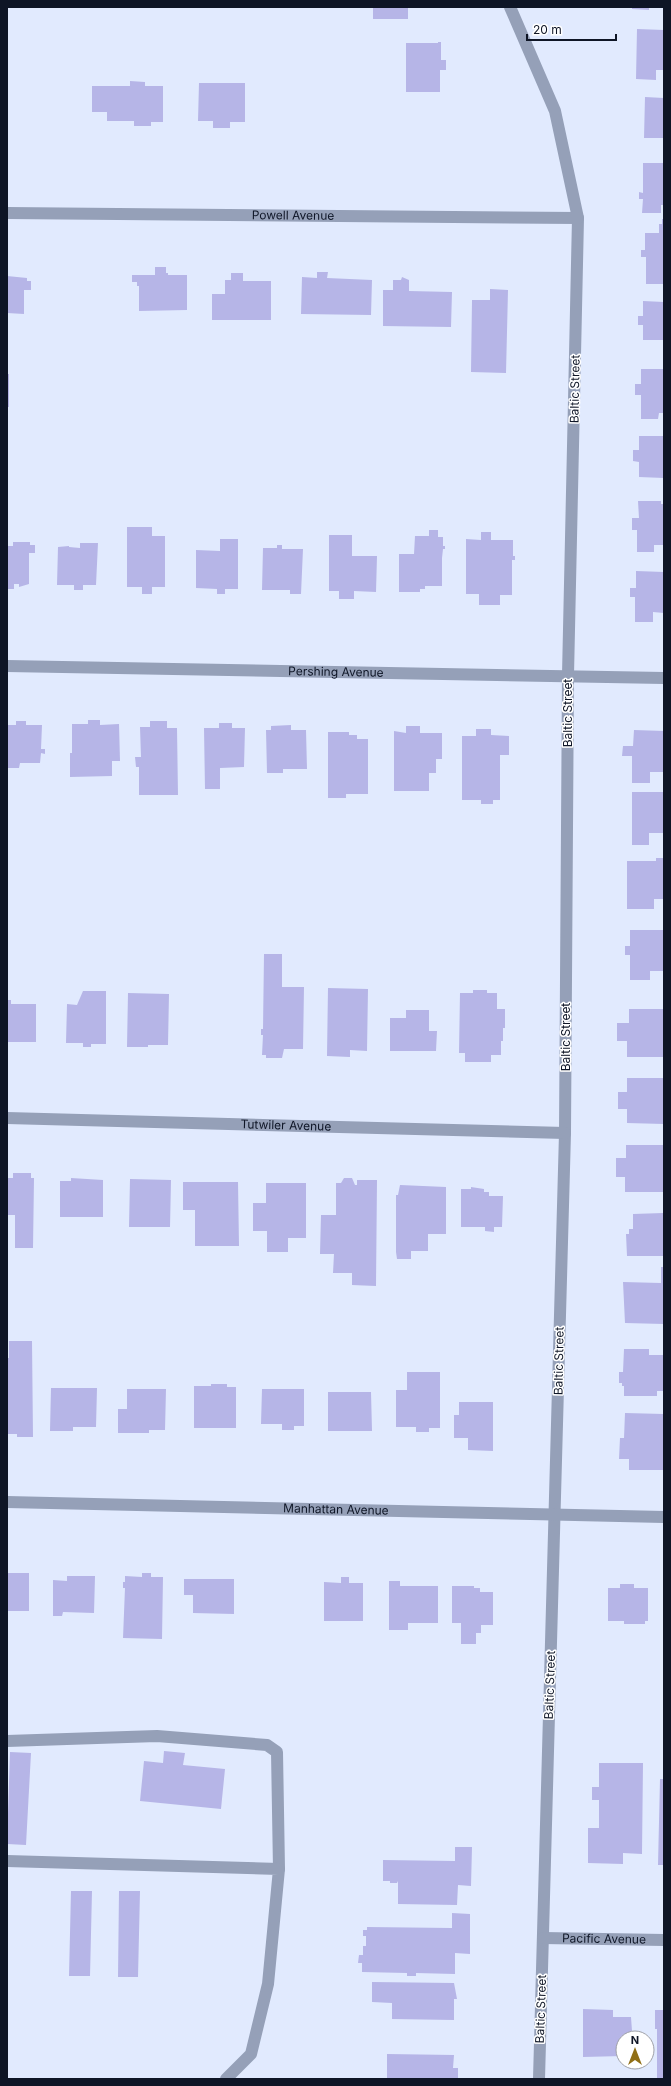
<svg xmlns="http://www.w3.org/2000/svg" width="671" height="2086" font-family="Inter,sans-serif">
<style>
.building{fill:#b6b5e7}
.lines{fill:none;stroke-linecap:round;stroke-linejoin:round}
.street{stroke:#95a0b8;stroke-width:12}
.labels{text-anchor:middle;stroke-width:3;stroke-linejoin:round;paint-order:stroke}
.street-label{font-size:12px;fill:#0e1526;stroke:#fff}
</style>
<rect width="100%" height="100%" fill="#e1eafe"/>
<path class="building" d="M373,7H408V19H373Z
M632,7H649V10L632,9Z
M637,29L664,30V70H656V80L636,79Z
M438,42H441V60H446V70H440V92H406V43H438Z
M130,81L145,82V86H163V122H151V126H134V121H107V112H92V86H130Z
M199,83H245V122H230V128H213V121H198Z
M645,97L664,98V138H644Z
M643,163H664V205H661V213H642L643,199H639V192L643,193Z
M662,219H664V284H646V257H641V250H645V233H659V224H662Z
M155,267H166V273H168V275H187V310L139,311V286H137V282H132V275H155Z
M317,272H328L327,278L372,280L371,315L301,314L302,277L317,278Z
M231,273H243V281H271V320H212V294H225V280H231Z
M7,276L27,278V281H31V290H24V314L7,313Z
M402,277L409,280V291L452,292L451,327L383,326V290H393V280H401Z
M490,289L508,290L506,373L471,372L472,300H490Z
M643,301L664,302V340H643V325H638V316H643Z
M641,369H664V410L663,413H659L658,419H641V395H635V384H641Z
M7,374H9V407H7Z
M639,436H664V478L639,477V462L633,461V450H639Z
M638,501H661V504H664V545H654V552H637V530H632V518H639Z
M127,527H152V536H165V587H152V594H142V587H127Z
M429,530H438V537H443V546H445V549H443L442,558V586H425V589H420V592H399V554H414L415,536H429Z
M481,532H491V540H513V556H515V560H512V595H500V605H479V594H466V539L481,540Z
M329,535H352V556H377L376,592L354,591V599H339V591H329Z
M220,539H238V589H225V594H217V589L196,588V550L220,551Z
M13,542H30V545H35V553H29V584L19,587V584H14V589H7V546H13Z
M80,543H98L96,585H83V590H74V585H57L58,547L69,546V547L80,548Z
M277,545H282V549H303L301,594H290V590H262L263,548H277Z
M636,571L664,572V613L653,612V622H635V597H630V588H636Z
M88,720H100V725L119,724L120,761H112V776L70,777V753H72V724H88Z
M16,721H26V725H42L41,749H45V754L41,753L40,763H20L19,768H7V725H16Z
M150,721H167V728H177L178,795H139V767H136L135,757H141L140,727H150Z
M219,723H232V728H245L244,767L220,768V789H205L204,728H219Z
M291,725V730H306L307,769H283V773H267L266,730H271V726Z
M406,726H420V733H442V759H436V773H429V791H394V731L406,733Z
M476,729H491V735L509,736V755H500V800H493V804H481V800H462V736H476Z
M634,730L664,731V772H650V783H632V756H622L623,746H633Z
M328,732H349V735H357V739H368V794H346V798H328Z
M632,792H664V833H649V845H632Z
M656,858H663L664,861V899H654V909H627V861H656Z
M630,930H664V971H650V980H630V955H625V946H630Z
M264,954H282V987H304L303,1049H284L282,1058H266V1055H262L263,1035H261V1029H263Z
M328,988L368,989L367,1051L350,1050V1057L327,1056Z
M473,990H487V993H497V1009H505V1028H503V1041H501V1055H491V1062H465V1053H459L460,993H473Z
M83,991H106V1044H91V1047H83V1043H66L67,1004L77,1005Z
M128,993L169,994L168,1045H148V1047H127Z
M7,1000H11V1004H36V1042H7Z
M629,1009H664V1057H627V1041H617V1023H629Z
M406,1010H429V1031H437L436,1051H390V1018H406Z
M627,1078H664V1124L627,1123V1109H618V1092H627Z
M626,1145H664V1192H625V1177H616V1158H626Z
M13,1173H31V1178H34L33,1248H15V1215H7V1178H13Z
M71,1178L103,1180V1217H60V1181H71Z
M344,1178H352L355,1185H357V1180H377L376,1286L352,1285V1273H333L334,1254H320L321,1215H336V1183H341Z
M130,1179L171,1180L170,1227H129Z
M183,1182H238L239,1246H195V1210H183Z
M266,1183H306V1238H288V1252H267V1231H253V1203H266Z
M400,1185L446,1187V1234H428V1251H411V1259H397L396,1252V1195H398Z
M471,1187L484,1189V1192H489V1196H503L502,1227H494V1232L485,1231V1227H461V1189H471Z
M663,1213L664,1256H627L626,1234H629V1229H633V1214Z
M661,1267H664V1324L625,1323L623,1282L661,1283Z
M9,1341H32L33,1437H17V1434H7V1358H9Z
M624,1349H649V1355H664V1391H657V1396H624V1386H622V1383H619V1372H623Z
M407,1372H440V1428H429V1432H416V1427H396V1390H407Z
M211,1384H227V1387H236V1428H194V1386H211Z
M51,1388H97L96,1427H73V1431H50Z
M127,1389H166L165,1430H149V1433H118V1409H127Z
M262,1389H304V1426H294V1430H282V1424H261Z
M328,1392H371L372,1431H328Z
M459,1402H493V1451L468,1450V1438H454V1415H459Z
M625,1413L664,1414V1470H629V1459H619L620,1438H624Z
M7,1573H29V1611H7Z
M142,1573H151V1577H163L162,1639L123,1638L125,1588H123V1582H125V1576L142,1577Z
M67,1576H95L94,1613L63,1612L62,1616H53V1580L67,1581Z
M341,1577H349V1583H363V1621H324V1582L341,1583Z
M184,1579H234V1614L193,1613V1595H184Z
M389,1581H400V1586H438V1623H408V1630H389Z
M620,1584H634V1588H648V1621H645V1624H624V1621H608V1588H620Z
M452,1586H474V1588H480V1592H493V1625H481V1633H476V1644H461V1623H452Z
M164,1751L185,1753L183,1765L225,1769L221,1809L140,1801L144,1761L163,1763Z
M10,1752L31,1753L26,1845L7,1844Z
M599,1763H643L642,1854L623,1853V1864L588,1863V1828H599V1800H592V1787H599Z
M660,1779H664V1865H658Z
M455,1847H472L471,1886L458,1885L457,1905L398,1904V1881L397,1883H390V1881H383V1860L455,1861Z
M71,1891H92L90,1976H69Z
M119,1891H140L138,1977H118Z
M452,1913L470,1914V1954L455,1953V1974L416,1973V1976H407V1973L362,1972V1963H358L359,1955H363V1946H366V1936H363V1930H367V1927L452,1928Z
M372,1982L454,1983L457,1999H454V2020L392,2019V2003L372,2002Z
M583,2009L613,2010V2017H631L632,2031H631V2038H623V2056L583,2057Z
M655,2010H664V2079H657V2029H655Z
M387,2054L454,2055L453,2068H458V2078L387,2079Z"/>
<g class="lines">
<g class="street">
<path d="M510,7L555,111L578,218L568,675L565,1133L539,2079"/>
<path id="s1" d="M7,213L578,218"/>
<path id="s2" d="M7,666L664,678"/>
<path id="s3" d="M7,1118L565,1133"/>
<path id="s4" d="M7,1502L664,1517"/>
<path d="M7,1741L157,1736L267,1745L277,1752L279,1869"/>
<path d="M7,1861L279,1869L268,1984L251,2054L226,2079"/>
<path id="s5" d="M543,1938L664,1940"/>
</g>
</g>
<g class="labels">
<g class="street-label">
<text dy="4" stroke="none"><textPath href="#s1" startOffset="286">Powell Avenue</textPath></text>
<text transform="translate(575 389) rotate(-89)" y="4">Baltic Street</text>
<text dy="4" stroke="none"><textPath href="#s2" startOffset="329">Pershing Avenue</textPath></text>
<text transform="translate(568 713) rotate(-90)" y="4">Baltic Street</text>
<text transform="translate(566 1037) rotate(-90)" y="4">Baltic Street</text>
<text dy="4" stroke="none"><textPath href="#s3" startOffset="279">Tutwiler Avenue</textPath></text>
<text transform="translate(559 1361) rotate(-89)" y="4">Baltic Street</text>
<text dy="4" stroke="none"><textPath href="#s4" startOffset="329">Manhattan Avenue</textPath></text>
<text transform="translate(550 1685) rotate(-88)" y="4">Baltic Street</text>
<text dy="4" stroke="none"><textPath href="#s5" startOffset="61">Pacific Avenue</textPath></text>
<text transform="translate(541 2009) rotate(-88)" y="4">Baltic Street</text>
</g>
</g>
<rect width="671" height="2086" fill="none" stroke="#0e1526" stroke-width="16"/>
<g transform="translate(635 2050)"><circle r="19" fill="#ffffff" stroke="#9fa1a8"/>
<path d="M0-3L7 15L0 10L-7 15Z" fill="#916f16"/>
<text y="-6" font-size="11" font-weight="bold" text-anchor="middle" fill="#0e1526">N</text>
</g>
<path d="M527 34v6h89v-6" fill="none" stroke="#0e1526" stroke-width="2"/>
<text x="533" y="34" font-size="12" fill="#0e1526" stroke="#ffffff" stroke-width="3" paint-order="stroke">20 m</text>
</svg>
